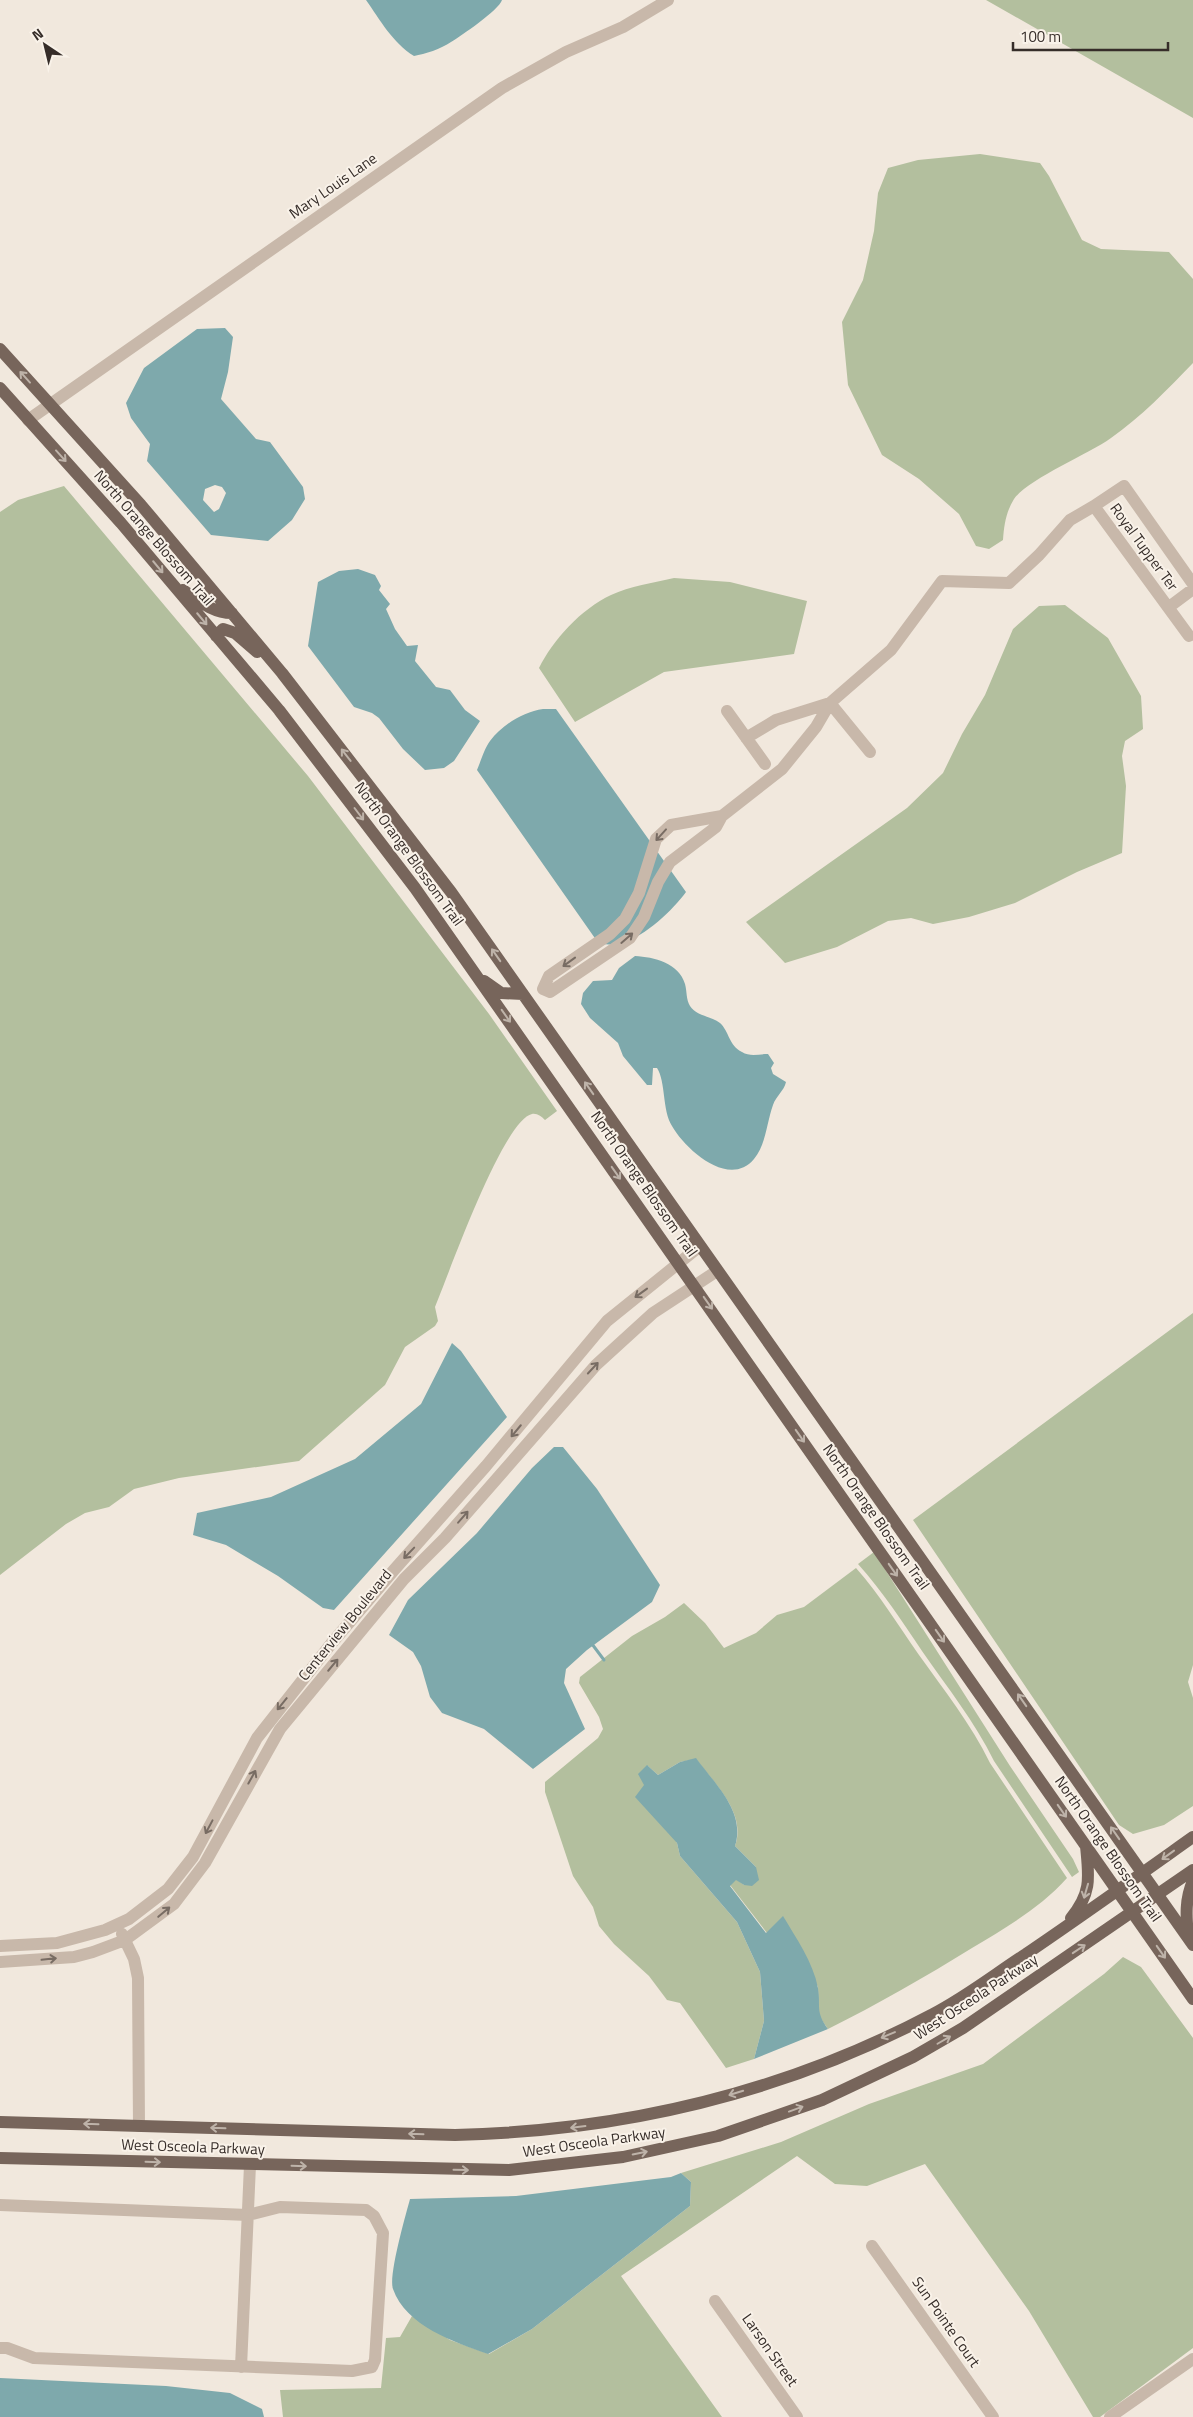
<svg xmlns="http://www.w3.org/2000/svg" width="1193" height="2417" font-family="'Titillium Web',sans-serif">
<style>
.green{fill:#b3bf9e}
.water{fill:#7ea9ac;fill-rule:evenodd}
.lines{fill:none;stroke-linecap:round;stroke-linejoin:round}
.stream{stroke:#7ea9ac;stroke-width:3}
.minor{stroke:#c8b8aa;stroke-width:12}
.major{stroke:#77655b;stroke-width:12}
.oneway{stroke:#beb3a9}
.oneway2{stroke:#786c63}
.labels{text-anchor:middle;stroke-width:4;stroke-linejoin:round;paint-order:stroke}
.street-label{font-size:15px;fill:#362d29;stroke:#f9f2e9}
</style>
<rect width="100%" height="100%" fill="#f1e8dd"/>
<path class="green" d="M986,0H1193V118Z
M980,154L1040,163L1049,176L1082,240L1101,249L1169,252L1193,279V363C1168,389 1141,417 1111,438C1087,455 1028,479 1014,499C1006,512 1004,525 1003,540L989,549L976,546L959,514L919,479L882,455L848,385L842,322L863,280L874,231L878,193L888,168L918,160Z
M64,486L308,776L489,1014L557,1111L545,1120C542,1117 537,1113 532,1114C503,1120 448,1276 435,1307L438,1321L435,1326L405,1347L385,1385L299,1461L179,1478L134,1489L109,1507L85,1513L66,1524L0,1575V512L18,500Z
M674,578L730,582L807,601L794,654L664,672L575,722L539,668C553,640 581,609 611,595C630,586 653,583 674,578Z
M1065,605L1108,638L1141,696L1143,729L1125,741L1122,756L1126,786L1122,853L1077,872L1015,903L969,917L933,924L911,918L888,921L837,947L785,963L746,922L907,808L943,773L962,734L985,695L1013,629L1039,606Z
M1193,1313V1665L1188,1682L1193,1698V1806L1164,1825L1133,1834L1119,1825L913,1520Z
M874,1552L1010,1766L1073,1859L1079,1872L1072,1877L994,1761C975,1722 947,1687 922,1651C902,1621 883,1592 858,1564Z
M856,1568C880,1595 898,1625 919,1655C944,1690 971,1724 990,1763L1067,1878C1040,1908 1007,1927 972,1948C925,1977 878,2004 828,2029L819,2016L818,1987L783,1917L767,1933L730,1885L736,1879L744,1885L756,1867L735,1846C747,1813 714,1783 696,1759L680,1762L658,1775L648,1766L644,1785L677,1843L680,1856L737,1922L760,1972L764,2021L754,2059L726,2068L680,2003L667,2000L649,1976L614,1944L599,1926L593,1907L573,1876L545,1792V1782L598,1738L603,1729L599,1717L579,1683L580,1677L632,1636L665,1617L684,1603L705,1623L724,1648L756,1633L777,1615L804,1607Z
M1123,1957L1141,1967L1193,2038V2348L1100,2417H1093L1029,2311L925,2164L867,2186L835,2184L797,2156L621,2276L722,2417H283L280,2390L381,2388L386,2338L400,2337L412,2316L450,2340L489,2354L532,2329L690,2206L691,2182L681,2173L781,2142L869,2104L983,2064L1104,1974Z"/>
<path class="water" d="M366,0H502C499,10 461,36 451,42C441,49 425,54 414,56C393,43 380,20 366,0Z
M225,328L233,337L228,372L221,399L256,439L270,442L303,487L305,499L292,520L268,541L211,535L147,461L150,444L131,418L126,403L144,368L197,329ZM215,485L222,487L226,493L219,509L214,512L203,500L205,489Z
M358,569L375,575L381,586L379,590L390,604L386,609L395,629L407,646L418,645L415,661L436,687L450,690L465,710L480,721L454,761L444,768L425,770L403,749L379,718L372,713L354,707L308,646L318,582L339,571Z
M543,709H556L686,892C673,910 645,936 623,943C616,946 606,944 599,944L477,770C481,761 484,749 490,741C502,725 523,712 543,709Z
M635,956C654,957 679,963 685,984C687,991 686,1000 690,1006C696,1016 711,1016 720,1023C729,1031 729,1046 742,1052C750,1057 759,1054 768,1054L774,1063L771,1068L773,1074L786,1082C784,1091 776,1096 773,1105C767,1121 766,1145 754,1159C729,1189 685,1149 672,1126C662,1110 666,1082 657,1068H653L652,1085H647L623,1056L618,1043L590,1018L581,1004L583,993L593,981L612,980L619,968Z
M452,1343L461,1351L507,1417L334,1610L323,1608L278,1576L226,1545L193,1535L197,1513L271,1497L355,1459L421,1404Z
M554,1447H563L597,1489L660,1585L652,1602L587,1650L566,1669L564,1683L585,1729L533,1769L484,1729L442,1713L430,1697L421,1666L413,1652L389,1635L408,1600L477,1533L532,1468Z
M696,1758C715,1784 746,1812 735,1846L756,1867L759,1880L752,1886L744,1885L736,1880L730,1886L766,1933L783,1916C796,1938 813,1962 818,1988C821,2007 815,2011 828,2029L754,2059L764,2021L760,1972L737,1922L680,1856L677,1843L635,1797L644,1785L638,1774L647,1765L658,1775L680,1762Z
M681,2173L691,2182L690,2206L532,2329L488,2354C454,2342 406,2326 393,2289C388,2276 406,2214 410,2199L516,2196L671,2177Z
M0,2378L166,2386L230,2393L262,2409L264,2417H0Z"/>
<g class="lines">
<path class="stream" d="M592,1644L604,1660"/>
<path class="minor" d="M28,420L502,88L566,52L623,27L668,0
M1094,506L1124,486L1193,584
M1169,607L1193,589
M727,711L765,764
M746,738L776,720L830,703L870,752
M722,816L671,825L656,839L639,893L625,919L610,934L549,976L543,989L550,992L630,938L644,917L658,882L670,862L716,827L722,816L782,769L816,727L830,703L891,650L942,581L1009,583L1039,555L1070,520L1094,506L1189,636
M122,1934L134,1959L138,1978L139,2126
M0,1946L57,1943L105,1930L129,1919L168,1889L193,1857L257,1738L331,1644L394,1570L486,1466L607,1321L700,1246
M0,1962L74,1957L93,1952L125,1940L174,1904L205,1863L280,1729L404,1579L445,1538L596,1365L653,1313L717,1271
M0,2205L248,2215L280,2207L366,2210L374,2216L383,2233L375,2360L372,2367L352,2371L34,2358L7,2348H0
M872,2246L993,2417
M715,2301L797,2417
M241,2367L250,2165
M1110,2417L1193,2359"/>
<path class="major" d="M0,349L141,505L282,673L451,892L1193,1945
M0,388L121,523L279,710L415,888L1193,1999
M183,590C199,601 213,613 232,613
M216,636L223,629L235,633L257,652
M484,981L501,993L523,994
M1071,1918C1092,1893 1089,1877 1086,1846
M1188,1936C1186,1916 1185,1899 1193,1881
M0,2122L455,2135C623,2131 784,2093 933,2014C966,1997 995,1974 1026,1954C1082,1916 1138,1876 1193,1837
M0,2158L509,2170L623,2157L718,2136L822,2100L913,2057L963,2028L1193,1870"/>
</g>
<defs><path id="oneway-shaft" d="M-6 0H5M1.5-3L5.5 0L1.5 3" fill="none" stroke-width="1.6" stroke-linecap="round" stroke-linejoin="round" transform="scale(1.25)"/></defs>
<g class="oneway">
<use href="#oneway-shaft" transform="translate(25 377) rotate(-132)"/>
<use href="#oneway-shaft" transform="translate(61 456) rotate(48)"/>
<use href="#oneway-shaft" transform="translate(158 567) rotate(50)"/>
<use href="#oneway-shaft" transform="translate(202 619) rotate(50)"/>
<use href="#oneway-shaft" transform="translate(346 755) rotate(-128)"/>
<use href="#oneway-shaft" transform="translate(359 814) rotate(53)"/>
<use href="#oneway-shaft" transform="translate(496 955) rotate(-125)"/>
<use href="#oneway-shaft" transform="translate(506 1016) rotate(55)"/>
<use href="#oneway-shaft" transform="translate(589 1088) rotate(-125)"/>
<use href="#oneway-shaft" transform="translate(616 1173) rotate(55)"/>
<use href="#oneway-shaft" transform="translate(708 1303) rotate(55)"/>
<use href="#oneway-shaft" transform="translate(800 1436) rotate(55)"/>
<use href="#oneway-shaft" transform="translate(893 1570) rotate(55)"/>
<use href="#oneway-shaft" transform="translate(940 1636) rotate(55)"/>
<use href="#oneway-shaft" transform="translate(1022 1700) rotate(-125)"/>
<use href="#oneway-shaft" transform="translate(1062 1811) rotate(55)"/>
<use href="#oneway-shaft" transform="translate(1115 1833) rotate(-125)"/>
<use href="#oneway-shaft" transform="translate(1168 1855) rotate(144)"/>
<use href="#oneway-shaft" transform="translate(1086 1891) rotate(106)"/>
<use href="#oneway-shaft" transform="translate(1079 1949) rotate(-34)"/>
<use href="#oneway-shaft" transform="translate(1161 1952) rotate(55)"/>
<use href="#oneway-shaft" transform="translate(888 2035) rotate(157)"/>
<use href="#oneway-shaft" transform="translate(944 2040) rotate(-30)"/>
<use href="#oneway-shaft" transform="translate(736 2093) rotate(163)"/>
<use href="#oneway-shaft" transform="translate(796 2109) rotate(-20)"/>
<use href="#oneway-shaft" transform="translate(91 2124) rotate(-178)"/>
<use href="#oneway-shaft" transform="translate(578 2127) rotate(173)"/>
<use href="#oneway-shaft" transform="translate(218 2128) rotate(-178)"/>
<use href="#oneway-shaft" transform="translate(416 2134) rotate(-178)"/>
<use href="#oneway-shaft" transform="translate(640 2153) rotate(-11)"/>
<use href="#oneway-shaft" transform="translate(153 2162) rotate(2)"/>
<use href="#oneway-shaft" transform="translate(299 2166) rotate(2)"/>
<use href="#oneway-shaft" transform="translate(461 2170) rotate(1)"/>
</g>
<g class="oneway2">
<use href="#oneway-shaft" transform="translate(661 835) rotate(132)"/>
<use href="#oneway-shaft" transform="translate(627 938) rotate(-41)"/>
<use href="#oneway-shaft" transform="translate(569 962) rotate(144)"/>
<use href="#oneway-shaft" transform="translate(641 1293) rotate(144)"/>
<use href="#oneway-shaft" transform="translate(593 1368) rotate(-47)"/>
<use href="#oneway-shaft" transform="translate(516 1431) rotate(130)"/>
<use href="#oneway-shaft" transform="translate(463 1517) rotate(-49)"/>
<use href="#oneway-shaft" transform="translate(409 1553) rotate(134)"/>
<use href="#oneway-shaft" transform="translate(333 1665) rotate(-50)"/>
<use href="#oneway-shaft" transform="translate(282 1704) rotate(129)"/>
<use href="#oneway-shaft" transform="translate(252 1777) rotate(-61)"/>
<use href="#oneway-shaft" transform="translate(209 1827) rotate(118)"/>
<use href="#oneway-shaft" transform="translate(164 1912) rotate(-40)"/>
<use href="#oneway-shaft" transform="translate(49 1959) rotate(-6)"/>
</g>
<g class="labels">
<g class="street-label">
<text transform="translate(333 186) rotate(-35)" y="5">Mary Louis Lane</text>
<text transform="translate(154 538) rotate(49)" y="5">North Orange Blossom Trail</text>
<text transform="translate(1144 547) rotate(54)" y="5">Royal Tupper Ter</text>
<text transform="translate(409 854) rotate(54)" y="5">North Orange Blossom Trail</text>
<text transform="translate(644 1184) rotate(55)" y="5">North Orange Blossom Trail</text>
<text transform="translate(876 1517) rotate(55)" y="5">North Orange Blossom Trail</text>
<text transform="translate(345 1625) rotate(-51)" y="5">Centerview Boulevard</text>
<text transform="translate(1108 1849) rotate(55)" y="5">North Orange Blossom Trail</text>
<text transform="translate(976 1997) rotate(-33)" y="5">West Osceola Parkway</text>
<text transform="translate(594 2142) rotate(-8)" y="5">West Osceola Parkway</text>
<text transform="translate(193 2147) rotate(2)" y="5">West Osceola Parkway</text>
<text transform="translate(946 2322) rotate(55)" y="5">Sun Pointe Court</text>
<text transform="translate(770 2350) rotate(55)" y="5">Larson Street</text>
</g>
</g>
<g transform="translate(45 45) rotate(325)" stroke="#f9f2e9" stroke-width="4" paint-order="stroke">
<path d="M0-4L9 19L0 12L-9 19Z" fill="#362d29"/>
<text y="-8" font-size="14" font-weight="bold" text-anchor="middle" fill="#362d29">N</text>
</g>
<path d="M1013 42v8h155v-8" fill="none" stroke="#362d29" stroke-width="2.5"/>
<text x="1020" y="42" font-size="15" fill="#362d29" stroke="#f9f2e9" stroke-width="4" paint-order="stroke">100 m</text>
</svg>
